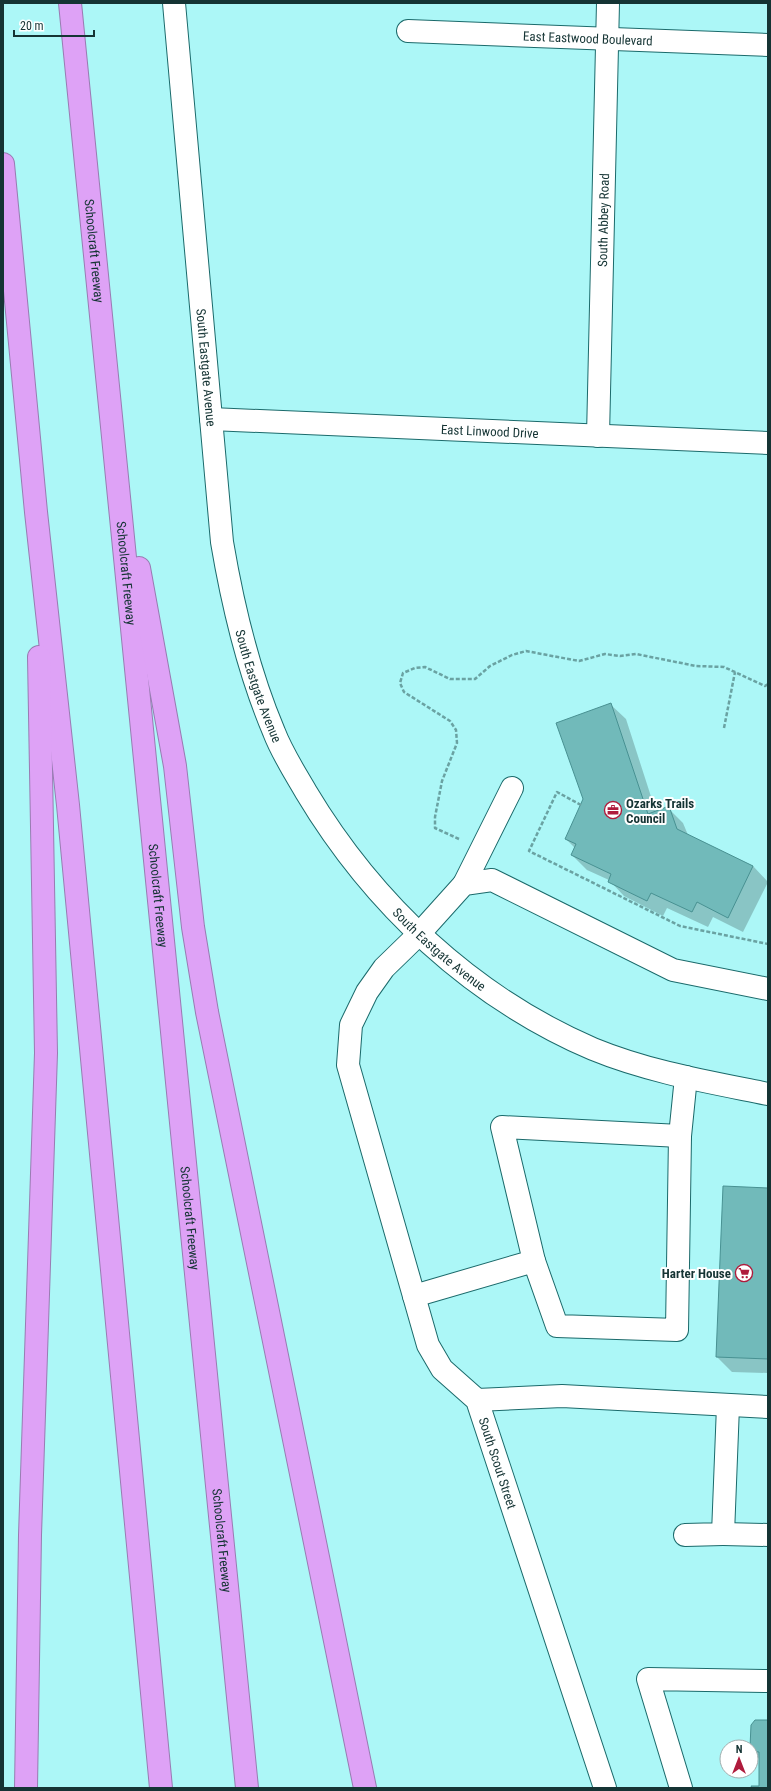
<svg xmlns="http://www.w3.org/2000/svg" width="771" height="1791" font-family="'Roboto Condensed',sans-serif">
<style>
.shadow{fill:#0003}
.building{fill:#71baba;stroke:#489192}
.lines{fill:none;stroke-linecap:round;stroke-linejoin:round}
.minor-casing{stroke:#1b6a6b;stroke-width:24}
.highway-casing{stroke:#987cb2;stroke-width:24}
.path{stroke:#6aa2a2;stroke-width:2.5;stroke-dasharray:4 2;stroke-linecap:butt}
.minor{stroke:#fff;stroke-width:22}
.highway{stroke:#dea2f6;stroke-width:22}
.labels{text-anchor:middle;stroke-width:4;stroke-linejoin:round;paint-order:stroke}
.street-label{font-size:13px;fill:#153434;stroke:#fff}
.poi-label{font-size:13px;font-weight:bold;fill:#153434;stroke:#fff;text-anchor:start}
</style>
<rect width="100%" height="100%" fill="#acf7f7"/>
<path class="shadow" d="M610,704L626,719L656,812L668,808L683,823L688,835L753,866L768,882L743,932L713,917L708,927L667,908L663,916L624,896L609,880L587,870L572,855L575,848L566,839L585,799Z
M768,1189V1373L732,1372L717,1357Z
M768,1721V1788H753L760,1787V1760L751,1750Z"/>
<path class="building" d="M611,703L648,814L669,806L677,829L753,866L728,918L697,902L692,912L651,893L647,901L608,882L611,874L571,855L576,844L565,839L583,799L556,723Z
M723,1186L768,1188V1359L716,1357Z
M755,1720H768V1788H752L751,1786H759V1752L751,1751L750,1747L751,1725Z"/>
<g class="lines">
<g class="minor-casing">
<g id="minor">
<path id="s1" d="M174,3L222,542C233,607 248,671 274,732C282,753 295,773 306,792C373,904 472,997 593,1049C649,1072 709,1082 768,1094"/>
<path id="s2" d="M408,31L768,45"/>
<path id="s3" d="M211,419L768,443"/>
<path id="s4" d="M598,436L608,3"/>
<path d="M464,884L512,788"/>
<path d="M534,1261L557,1326L677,1330L680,1136"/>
<path d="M414,1296L534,1261L502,1127L680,1136L686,1077"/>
<path d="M477,1400L562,1396L768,1407"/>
<path d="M723,1534L768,1535"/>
<path d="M685,1535L723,1534L728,1406"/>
<path d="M605,1788L477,1400L442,1369L428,1345L348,1065L351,1025L367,992L384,968L419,934L464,884L492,880L673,970L768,989"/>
<path d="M681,1788L648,1679L768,1681"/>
</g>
</g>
<g class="highway-casing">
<g id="highway">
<path id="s5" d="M70,3L247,1788"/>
<path d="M3,164L36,512L68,805L161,1788"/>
<path d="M139,568L175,766L193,927L207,1012L365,1788"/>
<path d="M26,1788L30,1535L46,1053L39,657"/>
</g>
</g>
<path class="path" d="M724,728L735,672
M581,805L557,792L529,851L680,926L768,944
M459,839L435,828V817L442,781L457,743L456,730L450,721L404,692L400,683L403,673L415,668L425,667L450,679H475L490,666L512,655L526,651L579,661L605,654L620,656L636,654L696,666L724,667L765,686L768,684"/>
<use href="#minor" class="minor"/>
<use href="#highway" class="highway"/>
</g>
<defs>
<g id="office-ring" transform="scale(0.9)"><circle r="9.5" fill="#fff" stroke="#af1b3c" stroke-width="1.5"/><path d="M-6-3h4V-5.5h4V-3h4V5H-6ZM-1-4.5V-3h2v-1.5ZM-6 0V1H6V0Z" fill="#af1b3c"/></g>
<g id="supermarket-ring" transform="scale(0.9)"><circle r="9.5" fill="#fff" stroke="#af1b3c" stroke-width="1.5"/><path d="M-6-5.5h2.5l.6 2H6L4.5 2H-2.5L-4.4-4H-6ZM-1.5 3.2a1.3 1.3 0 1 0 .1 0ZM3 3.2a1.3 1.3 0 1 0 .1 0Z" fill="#af1b3c"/></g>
</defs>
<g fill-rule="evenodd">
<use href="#office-ring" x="613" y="810"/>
<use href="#supermarket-ring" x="744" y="1273"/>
</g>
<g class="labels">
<g class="street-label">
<text dy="5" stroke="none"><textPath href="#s2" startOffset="180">East Eastwood Boulevard</textPath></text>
<text dy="5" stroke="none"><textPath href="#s4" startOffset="216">South Abbey Road</textPath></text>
<text dy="5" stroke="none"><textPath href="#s5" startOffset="249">Schoolcraft Freeway</textPath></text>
<text dy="5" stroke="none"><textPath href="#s1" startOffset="366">South Eastgate Avenue</textPath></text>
<text dy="5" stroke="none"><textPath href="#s3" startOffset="279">East Linwood Drive</textPath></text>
<text dy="5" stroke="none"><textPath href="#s5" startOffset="573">Schoolcraft Freeway</textPath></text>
<text dy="5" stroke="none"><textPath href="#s1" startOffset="690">South Eastgate Avenue</textPath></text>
<text dy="5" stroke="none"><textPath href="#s5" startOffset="897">Schoolcraft Freeway</textPath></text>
<text dy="5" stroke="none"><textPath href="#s1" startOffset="1014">South Eastgate Avenue</textPath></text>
<text dy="5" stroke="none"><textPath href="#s5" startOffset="1221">Schoolcraft Freeway</textPath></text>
<text transform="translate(498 1463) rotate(72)" y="5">South Scout Street</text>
<text dy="5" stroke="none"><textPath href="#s5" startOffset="1545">Schoolcraft Freeway</textPath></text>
</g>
<g class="poi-label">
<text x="626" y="808">Ozarks Trails<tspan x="626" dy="15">Council</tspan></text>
<text x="731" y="1278" text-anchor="end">Harter House</text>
</g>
</g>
<rect width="771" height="1791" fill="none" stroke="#153434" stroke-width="8"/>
<g transform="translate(739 1759)"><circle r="19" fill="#ffffff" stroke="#a1aeae"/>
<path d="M0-3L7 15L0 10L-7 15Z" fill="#af1b3c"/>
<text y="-6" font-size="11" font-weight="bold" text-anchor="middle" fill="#153434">N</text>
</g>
<path d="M14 30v6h80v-6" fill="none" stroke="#153434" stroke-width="2"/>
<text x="20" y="30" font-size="12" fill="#153434" stroke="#ffffff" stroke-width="3" paint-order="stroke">20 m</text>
</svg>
